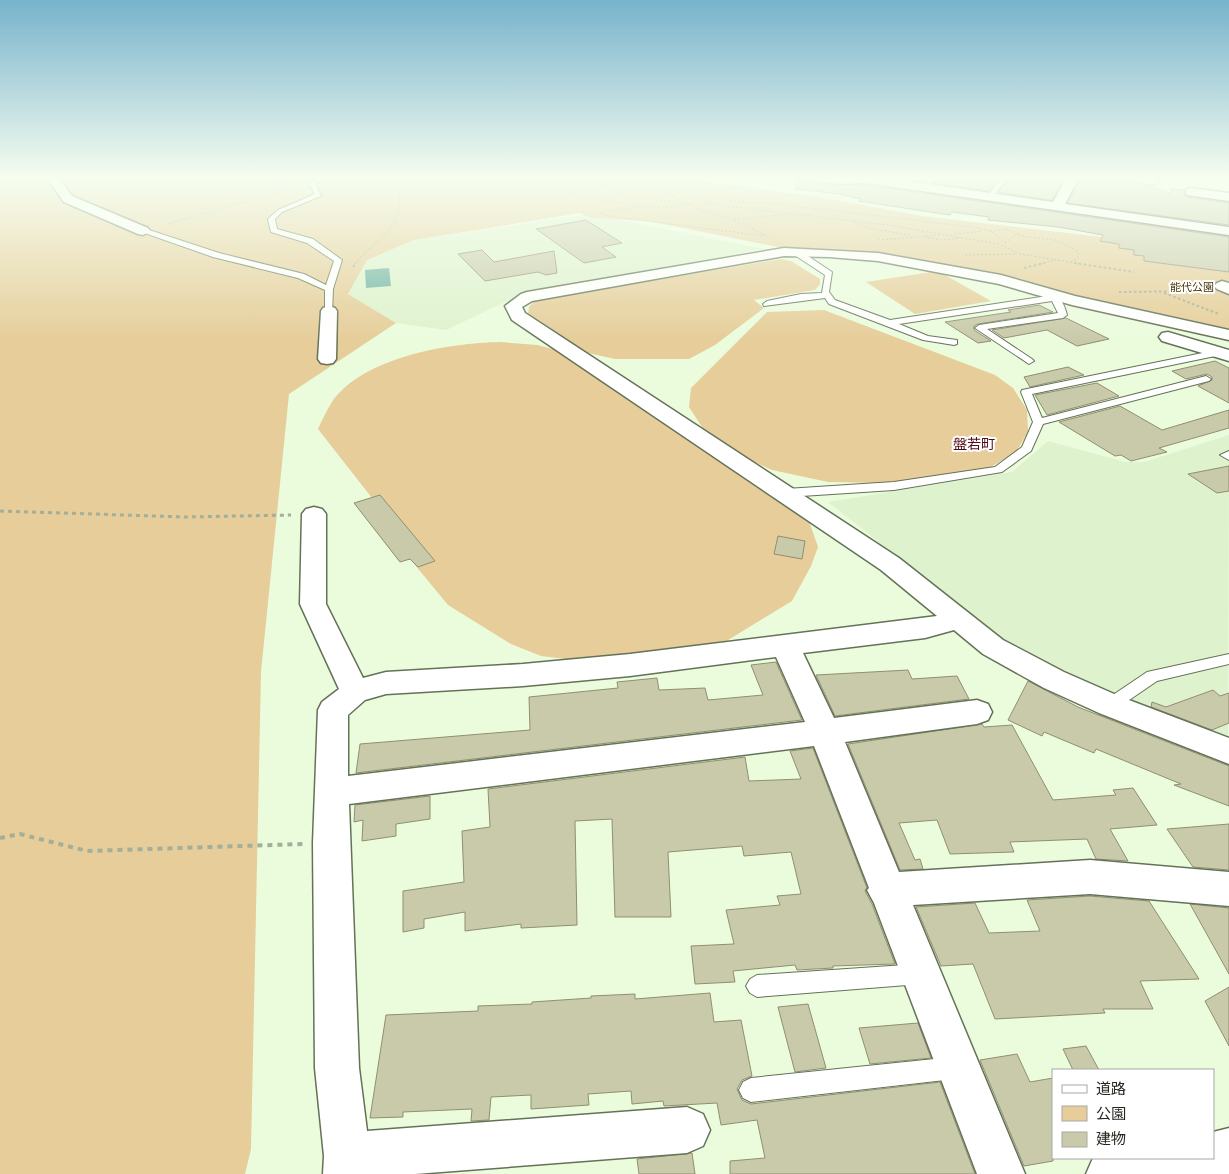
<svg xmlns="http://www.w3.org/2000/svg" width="1229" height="1174" font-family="'Source Sans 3','Noto Sans JP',sans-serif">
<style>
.built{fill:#def2cd}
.green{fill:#e6cd99}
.water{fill:#6db2a1}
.building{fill:#c9caaa;stroke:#8f8f71}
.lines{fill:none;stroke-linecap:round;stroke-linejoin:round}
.lane-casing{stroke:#647258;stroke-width:2}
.street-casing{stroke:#647258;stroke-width:3}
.path-far3{stroke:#a3af98;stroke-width:1;stroke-dasharray:2 2;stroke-linecap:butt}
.path-far2{stroke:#a3af98;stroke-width:2;stroke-dasharray:2.5 2.5;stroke-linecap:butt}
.path-far1{stroke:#a3af98;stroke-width:3;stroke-dasharray:4 4;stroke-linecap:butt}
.path{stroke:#a3af98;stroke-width:4;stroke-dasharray:5 5;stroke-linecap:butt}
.lane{fill:#fff;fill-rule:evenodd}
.street{fill:#fff;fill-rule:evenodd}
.labels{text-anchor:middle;stroke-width:4;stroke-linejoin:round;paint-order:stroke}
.far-park-label{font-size:11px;fill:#4c3a0f;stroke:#fff}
.neighbourhood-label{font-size:14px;fill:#520c19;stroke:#fff}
</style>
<rect width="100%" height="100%" fill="#ebfcdd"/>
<path class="built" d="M590,214L764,249L678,264L513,298L446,330L396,323L348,294L367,260L414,240Z
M1229,435L1228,740L1027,659L828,502L1012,472L1048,441L1125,462H1144Z"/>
<path class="green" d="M0,177H672L818,197L923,216L1144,242L1229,256V332L878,255L843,251L783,248L648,221L591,218L580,213L414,240L367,260L348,294L396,323L289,394L261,672L251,1149L245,1174H0Z
M781,259L791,261L820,279V284L815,290L754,300L764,308L715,345L689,359H615L588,353L528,313L529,307L535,300Z
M938,271L991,301L915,314L866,282Z
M824,310L995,375L1013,388L1027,410L1028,432L1016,452L991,467L943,479L883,483L828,482L772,470L728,450L704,430L689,407L691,388L767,312Z
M500,342L537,345L557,350L809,521L818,547L811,566L792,601L720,645L692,654L574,660L541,656L511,644L448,605L410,559L400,562L354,503L372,498L318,429C322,420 327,410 332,402C363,357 450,343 500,342Z"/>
<path class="water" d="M389,268L391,286L366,288L365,270Z"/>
<path class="building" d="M796,177H808L814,182L828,185H866L1229,237V272L1144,261V256L1134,255V250L1119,248V244L1100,241L1103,235L1058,227L988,220L989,217L952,212L950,215L943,214L859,201L861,199L839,194L796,189Z
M940,177H1000L989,191L934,183Z
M1011,177H1065L1052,200L998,192Z
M1081,177H1136L1137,182L1170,193L1172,189L1184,190L1183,193L1187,197L1229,203V225L1068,203Z
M586,220L622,243L602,247L616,257L584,263L536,229Z
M482,250L494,262L554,251L557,273L546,275L538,272L485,281L458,254Z
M1039,305L1053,312L978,324L974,326V330L991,341L978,343L945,322L1011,312L1008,310Z
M1066,318L1109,339L1077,346L1047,330L1004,338L992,330Z
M1215,361L1229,368V403L1198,386L1212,380V377L1207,374L1186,379L1172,371Z
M1068,367L1084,375L1030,387L1024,377Z
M1097,383L1119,396L1047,415L1035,395Z
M1120,406L1162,430L1229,410V428L1159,448L1167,452L1131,461L1121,455L1115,456L1059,422Z
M1229,466V491L1217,493L1188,474Z
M380,495L435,561L418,567L410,559L400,562L354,503Z
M778,536L805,541L802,559L774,554Z
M776,662L802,720L356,773L360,744L530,730L529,697L618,688L617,682L657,678L659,690L705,688L708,700L763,695L751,665Z
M908,670L912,679L957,676L969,699L835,716L816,675Z
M1028,681L1078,707L1229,766V806L1174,785L1181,784L1096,749L1094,753L1044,732L1042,736L1008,720Z
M1213,690L1220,696L1229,693V723L1212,730L1151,707L1152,702L1166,707Z
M982,724L984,727L1012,725L1053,800L1116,795L1113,790L1133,788L1157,825L1110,829L1128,861L1096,859L1087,839L1010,842L1014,852L950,854L937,820L899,823L915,860L920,859L923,869L900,870L848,744Z
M813,748L867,888L865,891L872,904L895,964L833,966V968L797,970L795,965L733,971L735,982L695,984L691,946L734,944L726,910L780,905L777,896L801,894L791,852L744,856L742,846L668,852L671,917H615L612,819L575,821L577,925L521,928V924L465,931V912L424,919V928L403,932V891L464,882L462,831L490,827L488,789L745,757L749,781L801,779L790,751Z
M430,796V819L396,824V836L362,841L363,820L354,822L355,805Z
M1229,824V870L1193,867L1167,829Z
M1090,896L1149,901L1199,979L1140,981L1153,1009H1103L1105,1013L995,1019L973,964L941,966L916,907L975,903L989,933L1040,931L1027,900Z
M1190,904L1229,908V974Z
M1229,987V1046L1205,1001Z
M710,993L714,1022L741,1020L752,1076L742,1080L737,1089L742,1100L751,1104L940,1082L975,1174H730V1161L765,1158L757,1120L721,1125L717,1103L664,1106L663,1101L632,1104L631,1091L588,1094L589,1105L531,1109V1095L491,1097L489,1120L471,1121L472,1109L403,1112V1117L370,1118L386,1015L478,1011V1006L532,1004V1002L591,998V996L635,994V999Z
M808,1004L826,1068L795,1072L778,1007Z
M918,1023L931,1058L870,1064L859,1028Z
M1086,1046L1099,1070H1073L1063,1049Z
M1017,1054L1030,1082L1053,1078V1161L1024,1166L980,1060Z
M692,1153L695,1174H639L637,1159Z"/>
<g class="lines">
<g class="lane-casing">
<path id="lane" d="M321,177H346L315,183L321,196L282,212L275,219L277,229L313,239L342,260L333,289L332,313L325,311V290L298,278L213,257L139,231L146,229L219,253L304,274L326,285L334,261L307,243L271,232L268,219L278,210L315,194L308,182Z
M931,177H938L926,188H922V186Z
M1003,177H1009L992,197H988V195Z
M793,250H799L832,272L829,292L835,300L890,320L1054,295C1062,298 1065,307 1067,315L1063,318L987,329L1032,359L1034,361L1029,364L975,328L979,325L1058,313L1052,301L899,324L928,336L957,340V344L954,345L923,340L829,304L825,298L764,306L763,304L767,301L801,294L822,293L825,275L793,254Z
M1217,350L1220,351V355L1032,394L1042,418L1206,376L1211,379L1209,381L1043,424L1031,451L1002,472L894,490L786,497L780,493L786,489L894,482L995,467L1022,447L1033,422L1021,392L1022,390Z
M1229,451V460L1220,455Z
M1229,654V664L1157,681L1116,709L1110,711L1104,709L1102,705L1104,701L1147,672Z
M920,964L927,967L930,974L927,981L920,984L757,997L750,993L746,986L750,979L757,975Z
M954,1057L962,1060L965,1068L962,1076L954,1079L751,1102L743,1098L739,1090L743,1082L751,1078Z"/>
</g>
<g class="street-casing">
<path id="street" d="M46,177H58L72,196L148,228L150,231L143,235L138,234L64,202Z
M810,177H879L1053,202L1067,177H1079L1065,204L1229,227V235L866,183C852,183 820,186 810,177Z
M1146,177H1158L1156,184H1148Z
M1191,188L1229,193V201L1187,195L1185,192L1187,189Z
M784,248L878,253L1001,275L1075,296L1229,330V340L1072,305L999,284L878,261L829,257L784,256L532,301L522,307L525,313L899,558L1003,640L1064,672L1121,697L1229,738V764L1099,713L1044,688L983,654L954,630L925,638L803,653L834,718L977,700L988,704L992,712L988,720L977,724L845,742L899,872L1090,860L1229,872V906L1090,894L913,905L1025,1174H977L874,903L867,890L869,888L814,746L349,804L359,1068L367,1131L687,1107L703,1114L710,1130L703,1146L687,1153L415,1174H323L324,1156L315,1068L313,843L318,710L322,702L339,689L300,604L302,514L306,509L314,507L322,509L326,514V604L363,678L386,672L523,664L630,654L937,616L881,570L512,320L505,306L521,294L527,292ZM776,657L805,722L348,776V715L365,700L386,694L523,686L630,676Z
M1222,281L1229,283V294L1217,289L1214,286L1217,283Z
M329,306L335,308L337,311L336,359L333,363L327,364L321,363L318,359L321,311L323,308Z
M1168,332L1229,350V361L1162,341L1159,337L1162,333Z
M1229,1128V1174H1086L1093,1158H1213V1132Z"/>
</g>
<path class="path-far3" d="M441,177L486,182L506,180L526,182L578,195L635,206L668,207L685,205
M565,177L605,186L668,194L702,211L729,218L771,238
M530,182L540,177
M609,191L674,203L711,204L888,225L999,244L1020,254L1082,264
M680,197L702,200L713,204
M730,201L778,204L972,227L991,231L1005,243
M637,207L600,213L608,216L765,236
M734,220L788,214
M854,222L869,228L913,236
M168,224L299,186
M990,231L1007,229L1021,235
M955,234L983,231
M924,237L940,240L963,238
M878,240L941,235
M1005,243L1016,235L1055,240L1078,251V258L1071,262
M965,255L1017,254
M355,264C369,245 395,233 399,209C401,198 398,187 397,177
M1040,264L1054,260"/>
<path class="path-far2" d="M1074,263L1134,272
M353,267L356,263
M1024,268L1045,263
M1119,292L1205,291
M1164,293L1219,314"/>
<path class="path-far1" d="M0,511L185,517L291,515"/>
<path class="path" d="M0,838L20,834L87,851L303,844"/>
<use href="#lane" class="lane"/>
<use href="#street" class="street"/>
</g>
<linearGradient id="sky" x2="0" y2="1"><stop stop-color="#77b3cc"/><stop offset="0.52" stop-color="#f6fef0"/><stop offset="1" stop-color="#f6fef0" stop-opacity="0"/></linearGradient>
<rect width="1229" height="342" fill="url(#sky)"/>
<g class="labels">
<g class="far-park-label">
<text x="1192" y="291">能代公園</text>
</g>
<g class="neighbourhood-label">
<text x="974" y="449">盤若町</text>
</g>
</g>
<rect x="1052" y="1069" width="162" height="90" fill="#ffffff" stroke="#a7a9a5"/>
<rect x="1062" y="1085" width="25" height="8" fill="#ffffff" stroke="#a7a9a5"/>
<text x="1096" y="1094" font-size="15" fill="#24291e">道路</text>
<rect x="1062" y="1106" width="25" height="15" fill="#e6cd99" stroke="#a7a9a5"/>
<text x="1096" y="1119" font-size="15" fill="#24291e">公園</text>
<rect x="1062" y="1132" width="25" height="15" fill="#c9caaa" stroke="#a7a9a5"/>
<text x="1096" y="1144" font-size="15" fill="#24291e">建物</text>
</svg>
